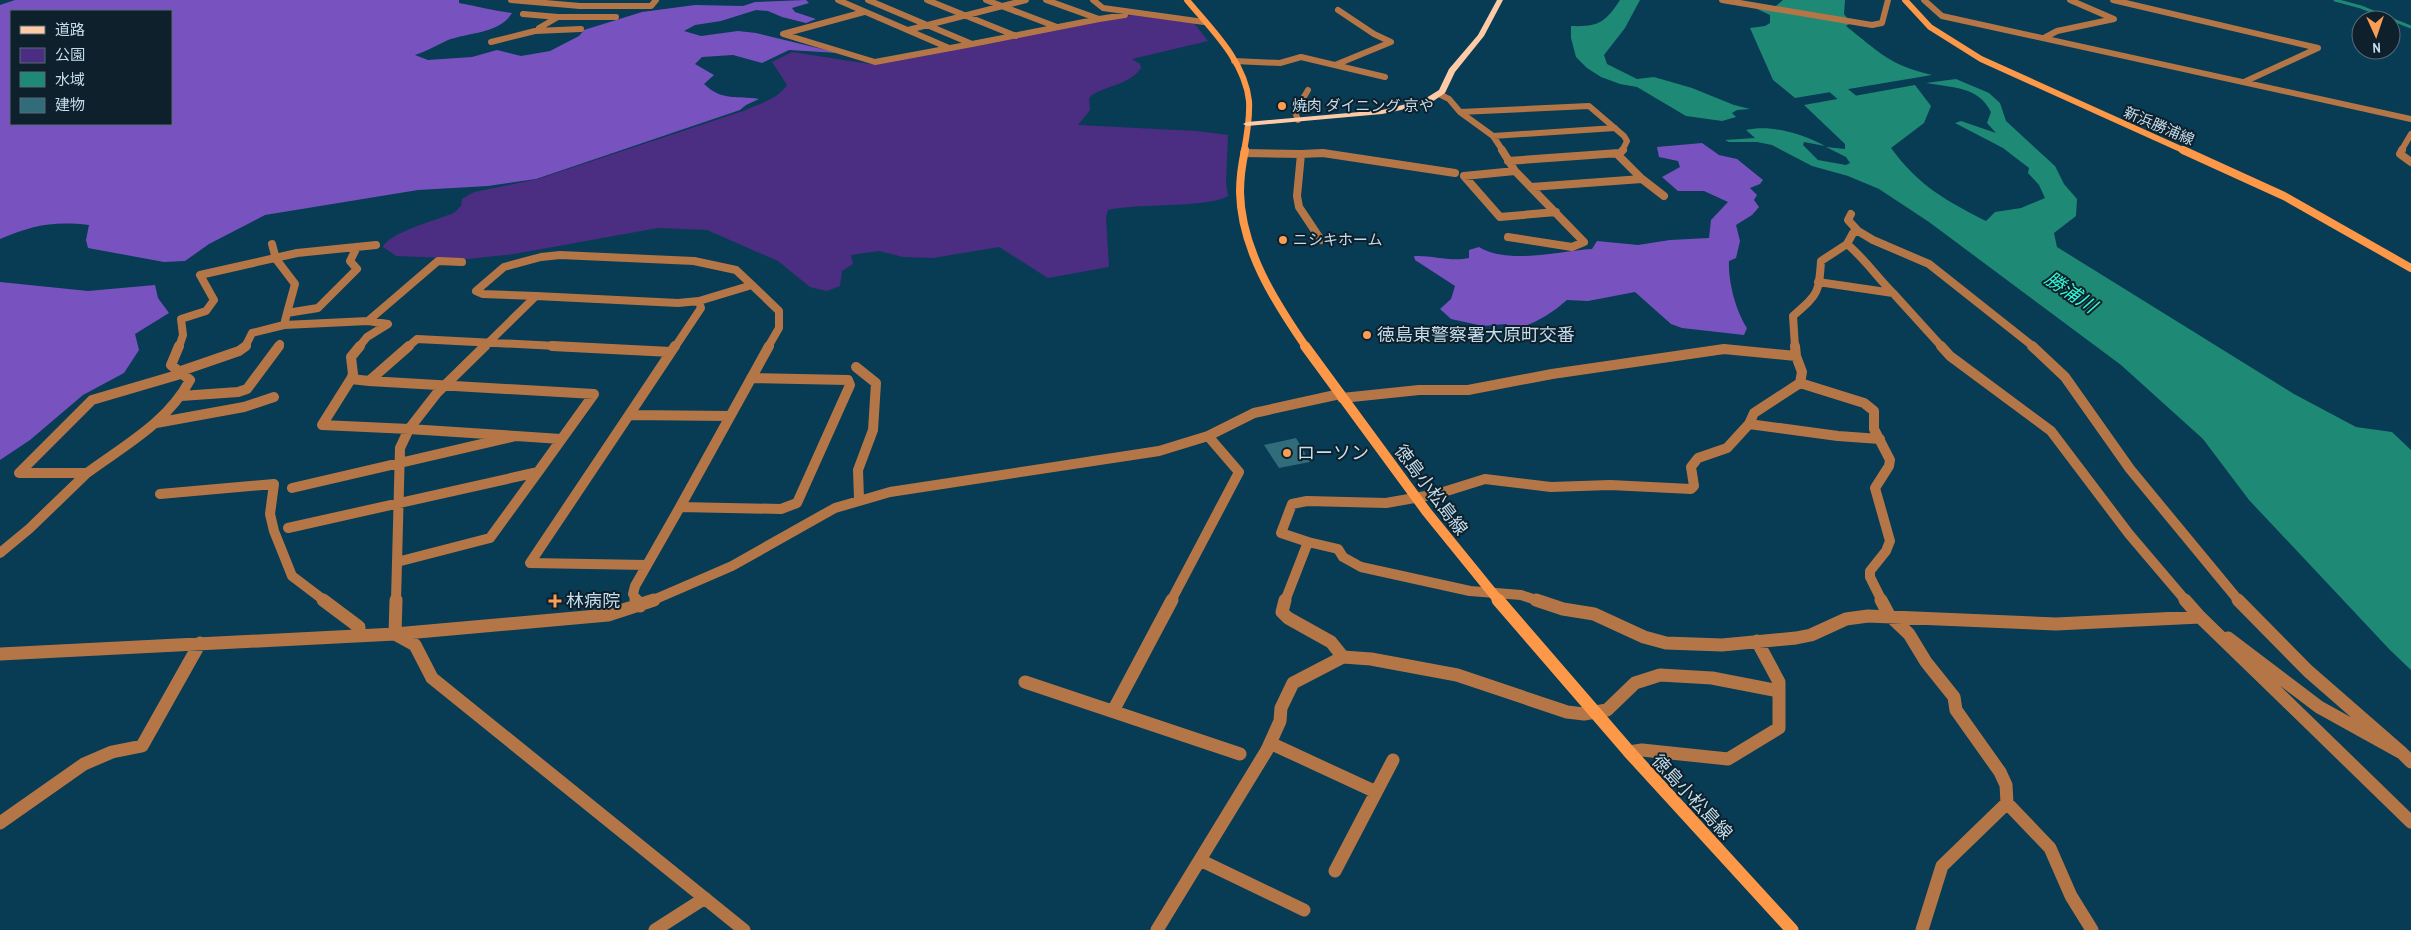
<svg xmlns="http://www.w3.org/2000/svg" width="2411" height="930" font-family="'Archivo Narrow','Noto Sans JP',sans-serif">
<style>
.green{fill:#4b2d81}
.forest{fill:#7853bf;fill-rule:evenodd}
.water{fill:#1e8974}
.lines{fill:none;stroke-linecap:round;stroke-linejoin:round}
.stream{stroke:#1e8974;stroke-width:3}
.river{fill:#1e8974;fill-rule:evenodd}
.building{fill:#316c7b}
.street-far3{stroke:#b57647;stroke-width:6}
.street-far2{stroke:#b57647;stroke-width:8}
.street-far1{stroke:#b57647;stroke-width:10}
.street{stroke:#b57647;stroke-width:13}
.secondary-far3{stroke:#fc9848;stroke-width:6}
.secondary-far2{stroke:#fc9848;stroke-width:8}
.secondary-far1{stroke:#fc9848;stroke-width:10}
.secondary{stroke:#fc9848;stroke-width:13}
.primary{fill:#ffcba7;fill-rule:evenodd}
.poi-dot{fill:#fc9d54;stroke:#0d202b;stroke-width:2}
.labels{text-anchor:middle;stroke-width:4;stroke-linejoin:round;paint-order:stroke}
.far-poi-label{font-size:15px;fill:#c4dceb;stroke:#0d202b;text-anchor:start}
.far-street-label{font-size:15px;fill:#c4dceb;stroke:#0d202b}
.poi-label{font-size:18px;fill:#c4dceb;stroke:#0d202b;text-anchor:start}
.street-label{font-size:18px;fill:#c4dceb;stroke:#0d202b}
.water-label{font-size:19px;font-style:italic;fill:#33f6d2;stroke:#0d202b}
</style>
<rect width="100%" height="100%" fill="#083b54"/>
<path class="green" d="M1132,15L1194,23L1208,41L1132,59L1140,64L1141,68C1129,85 1108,85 1092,95L1089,98L1090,110L1078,125L1197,131L1228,135L1226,183L1228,196C1209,208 1138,203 1108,210L1106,217L1109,267L1048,278L999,247L933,258L903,257L879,251L851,255L853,264L842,271L840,286L827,291L810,287L778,261L707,230L658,228L514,254L468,259L396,256L383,247C388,233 439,219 454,213L461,206L462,199L474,192L538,179L743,111C757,105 778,99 787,85L772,62L792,52L870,64Z"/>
<path class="forest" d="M15,0H459V3C477,6 494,11 512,13C499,34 469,32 448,40C437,45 427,51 415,55L428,60L472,57L497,50L521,56L550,51L579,36L584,30L642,12L695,5L743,6L755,2L806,0L809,3L792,8L795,12L816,19L806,23L782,17L768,11L756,10L721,21L695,25L684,31L701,36L738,31L756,33L838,53L789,50L762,63L733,55L702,57L695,64L714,75L704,84C723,102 737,95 759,99L746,105L740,110L536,179L488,186L418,190L265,215L209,244L185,261L164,262L88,248L86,240L89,225C52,221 34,225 0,239V5ZM11,11H171V124H11Z
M1702,143L1719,155L1737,159L1763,180L1760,184L1750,188L1757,195L1754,200L1759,207L1752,215L1736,225L1740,241L1736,258L1729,261C1728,282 1736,311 1747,328L1744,335L1682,328L1671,324L1635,292L1588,301L1567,300C1551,314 1536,323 1516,329L1506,324L1483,326L1451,319L1440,309L1451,299L1455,286L1415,260L1414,256C1433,255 1450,262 1469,258V250L1479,247C1509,265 1559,251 1592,249L1597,241L1638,245L1670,240L1709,238L1711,220L1728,202L1704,191H1678L1662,177L1680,167L1678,161L1659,157L1657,147Z
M0,282L88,291L155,285L158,298L169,313L135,334L139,350L124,373L83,395L30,440L0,460Z"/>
<path class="water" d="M1620,0H1640L1625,28L1604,55L1607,64L1637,79L1654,77L1692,88L1734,105L1750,109L1737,110L1732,113L1736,117L1722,121L1686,116L1637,87L1620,84L1601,77L1587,68L1576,57L1571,38V26C1598,27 1605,23 1620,0Z
M1783,0H1845L1844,14L1851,23L1846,26C1879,52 1889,65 1932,75L1795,98L1773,80L1750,28L1765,26L1770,23V15L1755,8L1776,6Z
M1956,79L1989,93L2000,103L2006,121L2055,166L2064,184L2077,199L2076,216L2054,233L2057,247L2294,394L2356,427L2392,432L2411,450V670L2390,650L2249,500L2203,439L2121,365L1929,222L1879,189L1848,176L1812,166L1772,145L1757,142H1729L1725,140L1755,138L1746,130C1771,124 1803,134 1825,146L1804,142L1803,145L1818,160L1846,165L1850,163L1846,157L1826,147L1845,149V144L1804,105L1915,85L1931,106L1924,123L1891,148C1919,186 1945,200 1986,221L1995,212L2021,208L2045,198L2039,185L2028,173L2029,168L2003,148L1955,123L1961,121L1996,133L1987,123L1991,112C1978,86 1953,88 1926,83Z"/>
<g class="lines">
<path class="stream" d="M2335,0L2361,7L2411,27"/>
<path class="river" d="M1790,0H1806L1797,33L1831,75L1871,108L1878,130L1875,134H1861L1855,114L1819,83L1781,33Z"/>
</g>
<path class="building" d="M1296,438L1310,462L1279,468L1264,445Z"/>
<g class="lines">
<path class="street-far3" d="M511,0L580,6H651L656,0
M838,0L949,48
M868,0L972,44L1099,19
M927,0L1016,36
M986,0L1057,27
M1046,0L1099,19L1125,15
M1093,0L1103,8L1204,22
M1722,0L1872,25L1882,23L1888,0
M1924,0L1942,16L2411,119
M2113,0L2318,48L2244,82
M864,12L783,34L875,62L972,44
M523,14L558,17
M539,28L558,17H616
M908,30L1026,0
M2044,38L2057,31L2114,19L2070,0
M491,42L535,31L581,29
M1234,61L1280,63L1301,57L1385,77
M1335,65L1391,42L1374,34L1338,10
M1439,94L1449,99L1460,112L1589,106L1624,136L1627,141L1622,151
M1460,112L1493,136L1503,151
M1298,120L1295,112L1308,90
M1493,136L1615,128
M2401,151L2411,134"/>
<path class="street-far2" d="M1502,150L1515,171L1464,176L1500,217L1556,212
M1623,150L1618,155L1642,179
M2402,150L2400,154L2411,162
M1244,153L1301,154L1297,196L1299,207L1321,240
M1301,154L1323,153L1455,173
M1508,161L1619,153
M1531,187L1642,179L1664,196
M1851,214L1848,220L1858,231L1873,240L1929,264L2034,347
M1508,237L1572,247L1584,242L1515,171
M272,244L276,259L295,284L287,313
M357,247L350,261L357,269L318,308L287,313L284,325L368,321L438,261L462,262
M1818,282L1893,293C1877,277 1864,258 1847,244
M1893,293L1942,347
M536,296L678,303L699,301L701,308L675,347
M699,301L752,285L779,311V328L768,347
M179,347L183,335L181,319L206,311L214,300L200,275L297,253L376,245
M245,347L252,333L284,325
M278,347L280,344
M359,347L367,337L388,324L368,321
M408,347L417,339L576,347
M484,347L536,296L483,294L476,291L504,267L541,257L560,255L694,261L736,270L752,285
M1795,347L1793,316C1818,294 1819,294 1821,261L1847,244L1853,233L1858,231"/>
<path class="street-far1" d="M360,346L351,357L353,374L351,379L369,381
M409,346L369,381L594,394L538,472
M552,346L671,352
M1941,346L1950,356L2051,431L2129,534L2186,601
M2032,346L2065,377L2130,469L2239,601
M856,367L876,383L873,430L858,470L859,499
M181,371L239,351L246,346
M351,379L322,425L409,429L437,393L485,346
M1800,383L1864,403L1874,411V429L1890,460L1889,466L1875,488L1890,541L1886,551L1870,571V577L1882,601
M181,396L238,392L247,389L279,346
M1342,398L1419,390H1468L1552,374L1724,349L1796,356L1795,346
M629,415L675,346
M156,423L244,407L274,397
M1749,424L1838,436L1880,439
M87,473C125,445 167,423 190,380L171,365L179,346
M292,488L516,436L561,439
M160,494L274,484L270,514L274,531L292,576L325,601
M680,507L769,346
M288,528L538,472L490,538L397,562
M1308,542L1281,533L1292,504L1307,501L1386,503L1437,494L1485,479L1551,487L1610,485L1691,489L1694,486L1691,467L1698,458L1727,448L1749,424L1754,413L1800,383L1802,372L1796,356
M0,553L29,529L87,473H19L92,400L184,373
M647,565L530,563L629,415L730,416
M396,601L400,448L409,429L516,436
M637,601L633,594L635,586L680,507L781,509L797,503L850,385L848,380L751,378
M651,601L732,566L835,508L890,492L1159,451L1208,436L1254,413L1340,394
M1171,601L1239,472L1208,436
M1285,601L1308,542L1338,549L1343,557L1361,567L1470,591L1521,595L1539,601"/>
<path class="street" d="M323,600L359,627V636
M396,600L395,634L415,645L432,678L744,930
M636,600L640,606
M1285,600L1282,612L1288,618L1331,642L1343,657
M1536,600L1563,609L1594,614L1644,637L1666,643L1722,645L1796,638L1811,635L1846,619L1868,616L2056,624L2200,617
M1881,600L1889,615L1909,634L1926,662L1954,697L1956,710L2000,772L2006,785L2007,803L2050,848L2071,896L2092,930
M2185,600L2200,617L2411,822
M2238,600L2308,671L2402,753
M2228,638L2319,707L2402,753L2411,762
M0,654L395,634L608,615L654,600
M1025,682L1240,754
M1113,711L1172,600
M1270,743L1376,792
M1629,752L1642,750L1728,759L1779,728V691
M0,823L84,764L112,752L142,746L200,643
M1200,860L1304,910
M1335,871L1393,760
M655,930L705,898
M1157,930L1267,750L1280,721L1281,708L1293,683L1343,657L1371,659L1457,675L1567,712L1584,714L1607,710L1635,683L1660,675L1712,678L1779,691V682L1757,641
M1922,930L1942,866L2007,803"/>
<path class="secondary-far3" d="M1187,0C1211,29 1245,61 1249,101C1250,118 1247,135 1244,151
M1905,0L1930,27L1981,59L2185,151"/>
<path class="secondary-far2" d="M1245,150C1242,164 1240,178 1240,192C1241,249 1275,302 1306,347
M2183,150L2284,196L2411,268"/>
<path class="secondary-far1" d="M1305,346L1426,511L1499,601"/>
<path class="secondary" d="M1498,600L1631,754L1792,930"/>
<path class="primary" d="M1497,0H1503L1484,36L1455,72L1445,93L1429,104L1382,114L1247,126L1243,124L1247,122L1382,110L1423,100L1439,90L1449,69L1478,35Z"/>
</g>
<g class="poi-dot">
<circle cx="1282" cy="106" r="5"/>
<circle cx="1283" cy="240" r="5"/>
<circle cx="1367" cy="335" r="5"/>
<circle cx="1287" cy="453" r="5"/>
<path d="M552.5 593.5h5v5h5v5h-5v5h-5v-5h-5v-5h5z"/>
</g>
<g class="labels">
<g class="far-poi-label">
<text x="1292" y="111">焼肉 ダイニング 京や</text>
<text x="1293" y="245">ニシキホーム</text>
</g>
<g class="far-street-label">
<text transform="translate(2159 126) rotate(23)" y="5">新浜勝浦線</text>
</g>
<g class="poi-label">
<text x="1377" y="341">徳島東警察署大原町交番</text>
<text x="1297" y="459">ローソン</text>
<text x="566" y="607">林病院</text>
</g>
<g class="street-label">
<text transform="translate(1431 490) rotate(53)" y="6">徳島小松島線</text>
<text transform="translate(1692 797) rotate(47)" y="6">徳島小松島線</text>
</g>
<g class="water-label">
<text transform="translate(2071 292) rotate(34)" y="7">勝浦川</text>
</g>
</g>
<rect x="10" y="10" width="162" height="115" fill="#0d202b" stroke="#566b78"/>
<rect x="20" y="26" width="25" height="8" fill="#ffcba7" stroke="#566b78"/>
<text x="55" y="35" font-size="15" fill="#c4dceb">道路</text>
<rect x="20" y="48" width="25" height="15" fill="#4b2d81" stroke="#566b78"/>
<text x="55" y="60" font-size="15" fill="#c4dceb">公園</text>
<rect x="20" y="72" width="25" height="15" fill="#1e8974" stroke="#566b78"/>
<text x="55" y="85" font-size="15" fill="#c4dceb">水域</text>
<rect x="20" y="98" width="25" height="15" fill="#316c7b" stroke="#566b78"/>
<text x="55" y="110" font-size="15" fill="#c4dceb">建物</text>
<g transform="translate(2376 35) rotate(177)"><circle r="24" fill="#0d202b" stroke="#566b78"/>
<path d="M0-4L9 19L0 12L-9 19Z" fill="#fc9d54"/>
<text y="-8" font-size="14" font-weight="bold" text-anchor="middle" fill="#c4dceb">N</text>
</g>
</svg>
